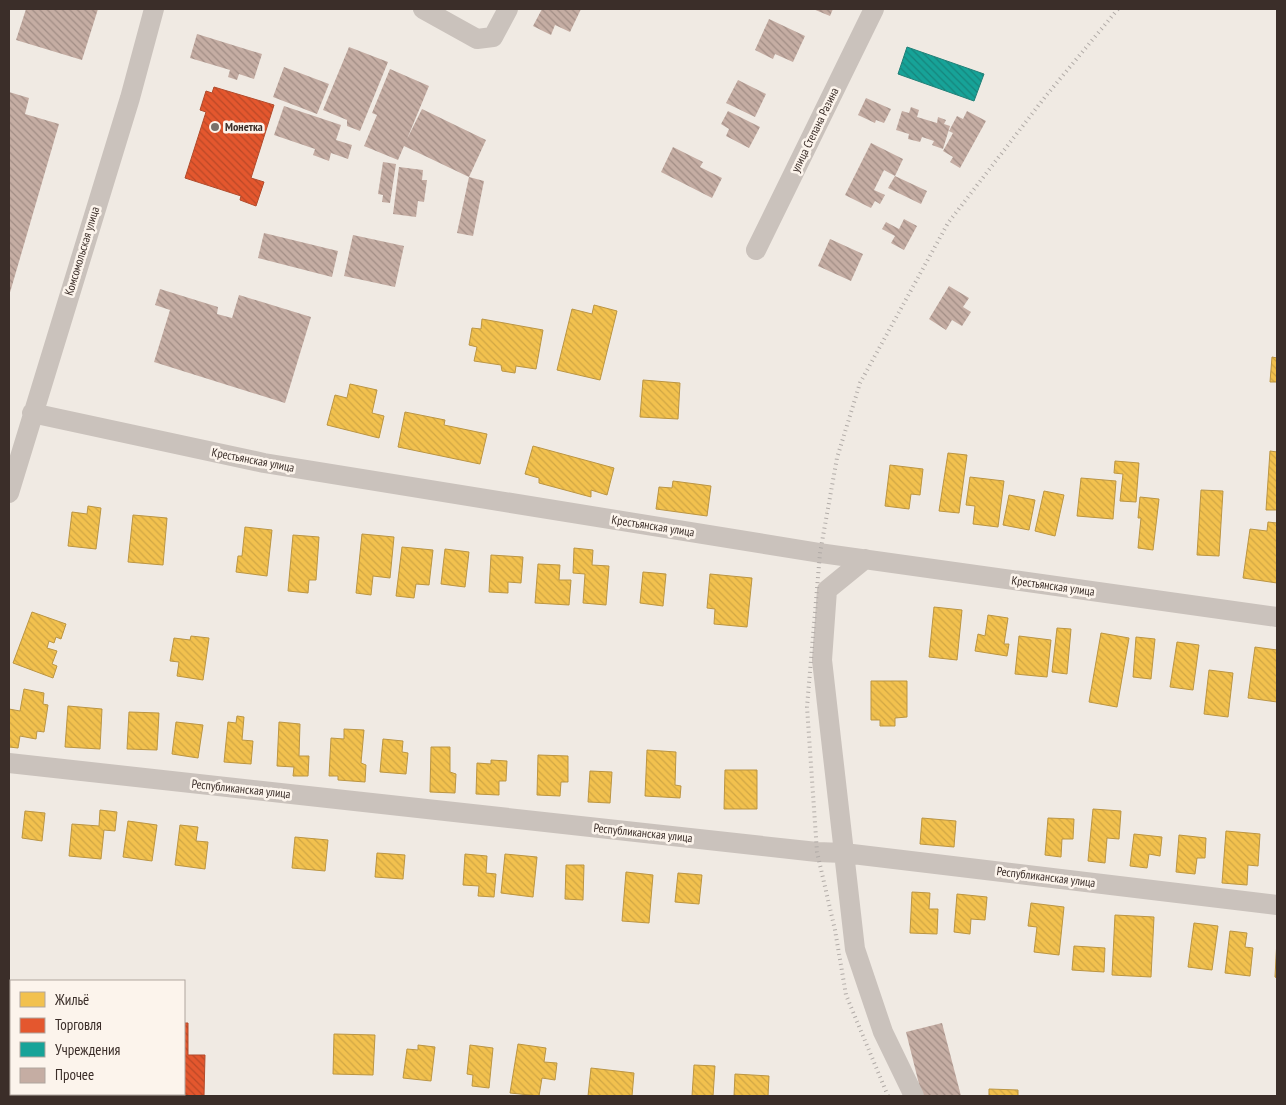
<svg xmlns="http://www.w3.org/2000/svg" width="1286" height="1105" font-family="'PT Sans Narrow',sans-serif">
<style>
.homes{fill:url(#homes-back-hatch);stroke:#bb9543}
.shops{fill:url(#shops-back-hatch);stroke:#b14b2c}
.public{fill:url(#public-back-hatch);stroke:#228077}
.building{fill:url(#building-back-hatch)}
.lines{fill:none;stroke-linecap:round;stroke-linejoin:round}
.street{stroke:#cac2bc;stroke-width:20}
.rail{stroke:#b1aba7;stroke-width:4;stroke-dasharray:1 4;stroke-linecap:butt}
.poi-dot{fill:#7a706a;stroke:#fcf4ec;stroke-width:2}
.labels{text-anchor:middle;stroke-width:5;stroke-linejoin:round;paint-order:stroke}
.poi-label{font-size:12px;font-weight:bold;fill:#3b2e29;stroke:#fcf4ec;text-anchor:start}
.street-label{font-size:12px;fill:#3b2e29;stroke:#fcf4ec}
</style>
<defs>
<pattern id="homes-back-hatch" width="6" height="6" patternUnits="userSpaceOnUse" patternTransform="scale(1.25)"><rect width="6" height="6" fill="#f2c14e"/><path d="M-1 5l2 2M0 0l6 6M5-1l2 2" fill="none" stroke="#d0a644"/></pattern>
<pattern id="shops-back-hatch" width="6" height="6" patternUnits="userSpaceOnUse" patternTransform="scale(1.25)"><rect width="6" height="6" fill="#e4572e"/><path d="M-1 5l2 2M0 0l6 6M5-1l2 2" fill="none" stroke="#ba4827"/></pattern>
<pattern id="public-back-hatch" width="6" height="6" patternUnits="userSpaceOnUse" patternTransform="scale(1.25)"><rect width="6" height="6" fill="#17a398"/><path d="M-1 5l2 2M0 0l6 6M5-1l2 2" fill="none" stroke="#16857c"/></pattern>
<pattern id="building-back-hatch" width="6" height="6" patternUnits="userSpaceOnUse" patternTransform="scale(1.25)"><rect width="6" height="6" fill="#c5ada3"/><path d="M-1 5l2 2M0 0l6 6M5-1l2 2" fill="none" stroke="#a18d85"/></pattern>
</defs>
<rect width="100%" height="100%" fill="#f0eae3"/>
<path class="homes" d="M594,305L617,311L600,380L557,370L572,309L592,314Z
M482,319L543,330L536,369L516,366L515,373L502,371L501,365L474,361L477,347L469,345L472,328L481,329Z
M1272,357L1277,358V382H1270Z
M643,380L680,383L678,419L640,417Z
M350,384L377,390L372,413L384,416L379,438L327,425L335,395L347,398Z
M405,412L445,420L444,425L487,434L480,464L398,447Z
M533,446L614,468L607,495L591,490V497L539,483V478L525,474Z
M1270,451L1277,452V510H1266Z
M948,453L967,455L959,513L939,511Z
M1115,461L1139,463L1136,502L1120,501L1123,474L1114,473Z
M890,465L923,469L920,495L911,494L909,509L885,506Z
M970,477L1004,481L998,527L973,524L975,506L966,505Z
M1081,478L1116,481L1113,519L1077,516Z
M673,481L711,486L707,516L656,509L659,487L672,488Z
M1201,490L1223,491L1219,556L1197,555Z
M1044,491L1064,495L1055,536L1035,531Z
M1009,495L1035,500L1029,530L1003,525Z
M1140,497L1159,499L1153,550L1138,548L1141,518H1138Z
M88,506L101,508L96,549L68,546L72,512L87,514Z
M133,515L167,518L163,565L128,562Z
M1268,522L1277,523V583L1243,578L1250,529L1267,531Z
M245,527L272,530L267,576L236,572L238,556H242Z
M362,534L394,537L390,578L373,576L371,595L356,593Z
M293,535L319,537L316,580H309L308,593L288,591Z
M402,547L433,550L429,585L416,584L414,598L396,596Z
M574,548L593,550L592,565L609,566L606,605L583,603L585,574L573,573Z
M445,549L469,552L465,587L441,584Z
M491,555L523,557L521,583L508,582V593L489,592Z
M538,564L560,565L559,580H571L569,605L535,603Z
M643,572L666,574L663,606L640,603Z
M710,574L752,578L747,627L714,624L715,609L707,608Z
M934,607L962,610L957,660L929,657Z
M32,612L66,624L61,639L56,637L54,643L49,641L47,648L57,651L52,664L57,666L53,678L13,663Z
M988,615L1008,618L1004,644H1009L1007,656L975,651L978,634L985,636Z
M1057,628L1071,629L1067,674L1052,672Z
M1101,633L1129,638L1117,707L1089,702Z
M191,636L209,638L203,680L177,676L179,662L170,661L174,638L190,640Z
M1019,636L1051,640L1047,677L1015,674Z
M1136,637L1155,639L1151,679L1133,677Z
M1177,642L1199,645L1193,690L1170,687Z
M1255,647L1277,650V702L1248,698Z
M1209,670L1233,673L1228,717L1204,714Z
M871,681H907V717L895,718V726H880V720H871Z
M24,689L44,693L43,704L48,705L44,732L37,731L36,739L20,736L18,748L9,747V709L20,711Z
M68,706L102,709L100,749L65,747Z
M129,712L159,713L157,750L127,749Z
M237,716L244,717L242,740L253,741L251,764L224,762L228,722L236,723Z
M176,722L203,725L198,758L172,754Z
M279,722L300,724L299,756H309L308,776H293L294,767L277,766Z
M344,729L364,730L361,763L366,765L365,782L338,780V776H329L331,738L344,739Z
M383,739L403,741L402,752L408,753L406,774L380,772Z
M431,747H450V772L456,774L455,793L430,792Z
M647,750L676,752L675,785L681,786L680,798L645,796Z
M538,755L568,756V782H561L560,796L537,795Z
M491,760L507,761L506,781H499V795L476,794L477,763L491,764Z
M725,770H757V809H724Z
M590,771L612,772L610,803L588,802Z
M1093,809L1121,811L1119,839L1107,838L1105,863L1088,861Z
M100,810L117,812L115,831L104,830L101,859L69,856L72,824L99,826Z
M25,811L45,813L42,841L22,838Z
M922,818L956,821L954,847L920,844Z
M1048,818L1074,819L1073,839H1062L1061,857L1045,855Z
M128,821L157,825L152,861L123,857Z
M180,825L198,827L196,841L208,842L205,869L175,865Z
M1226,831L1260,834L1258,866L1248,865L1247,885L1222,883Z
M1134,834L1162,837L1160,856L1149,854L1147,868L1130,866Z
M1179,835L1206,838L1205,858H1197L1195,874L1176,872Z
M295,837L328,840L325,871L292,868Z
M377,853L405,855L403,879L375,877Z
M465,854L487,856L486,873L496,874L494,897L478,896L479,886L463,885Z
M505,854L537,857L533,897L501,893Z
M566,865H584L583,900L565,899Z
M626,872L653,875L649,923L622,921Z
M678,873L702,875L699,904L675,902Z
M912,892L930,893L929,909H938L937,934L910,933Z
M957,894L987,897L985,920L971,919L970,934L954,932Z
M1031,903L1064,907L1059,955L1034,952L1037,927L1028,926Z
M1115,915L1154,917L1151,977L1112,975Z
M1194,923L1218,926L1212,970L1188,967Z
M1230,931L1247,933L1245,947L1253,948L1250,976L1225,973Z
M1277,939V978L1275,977Z
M1074,946L1105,948L1104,972L1072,970Z
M334,1034L375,1035L373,1075L333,1074Z
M518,1044L546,1048L544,1062L557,1063L555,1080L542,1078L539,1096L510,1093Z
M418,1045L435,1047L431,1081L403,1078L407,1049L418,1050Z
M470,1045L493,1048L489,1088L472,1086L473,1075L467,1074Z
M694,1065L715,1066L713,1096H692Z
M591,1068L634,1073L632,1096H588Z
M735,1074L769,1076L768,1096H734Z
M989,1089L1018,1090V1096H989Z"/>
<path class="shops" d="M214,87L274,105L251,178L264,182L256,206L240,200L241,196L185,178L206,112L200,110L206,91L212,93Z
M9,1013H11V1094H184V1023H188V1055H205L204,1096H9Z"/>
<path class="public" d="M907,47L984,74L974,101L898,74Z"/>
<path class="building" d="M26,9H98L82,60L16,40Z
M542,9H581L570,32L555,25L551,35L533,26Z
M813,9H833L830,16Z
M769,19L805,36L793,62L775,54L773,59L755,50Z
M197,34L262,54L254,79L239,74L237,80L228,77L230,70L190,58Z
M349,47L388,62L360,131L347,126V120L323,110Z
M284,67L329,84L317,114L273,97Z
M390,69L429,86L407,139L422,109L486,140L469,177L404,146L398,160L364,146L377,115L372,113Z
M738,80L766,94L755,117L726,103Z
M9,92L29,98L25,114L59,124L9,296Z
M866,98L891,109L884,123L876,120L875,123L858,115Z
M284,106L341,125L336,140L352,145L348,159L331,153L329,161L313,155L315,149L274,135Z
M911,107L919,110L917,117L937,123L938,117L946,120L944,124L950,126L943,149L932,145L934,141L922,137L920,142L908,139L909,134L896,130L902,111L909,113Z
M728,111L760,127L749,148L726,136L729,129L721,124Z
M967,111L986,121L960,168L950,162L953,157L943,151L953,133L949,131L957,116L963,119Z
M871,143L903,159L895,176L927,191L921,204L888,188L895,176L884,170L874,190L885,195L880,204L875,201L871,208L845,195Z
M673,147L703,162L700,167L722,178L712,198L661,172Z
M383,162L396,164L390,203L382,202L383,195L378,194Z
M399,167L423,170L422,180H427L424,202L418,201L416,217L393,214Z
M469,177L484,181L473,236L457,233Z
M904,219L917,226L904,250L891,243L895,236L882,229L886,222L899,229Z
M264,233L338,251L332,277L258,258Z
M353,235L404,246L395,287L344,276Z
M830,239L863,254L851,281L818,266Z
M949,286L969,298L963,307L971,312L962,326L952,320L946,330L929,319Z
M160,289L218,307L217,314L232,318L239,295L311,317L285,403L154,362L170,310L155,305Z
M942,1023L961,1096H922L906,1032Z"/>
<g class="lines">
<path class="street" d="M423,9L477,39L493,37L508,9
M756,250L874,9
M32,413L264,463L820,553L1277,617
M9,493L130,98L154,9
M865,559L827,590L822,660L855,949L883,1032L914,1096
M9,763L817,852L844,853L1277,905"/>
<path class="rail" d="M888,1096L846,995L835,930L817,852L807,707L820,553L837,458L860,383L948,223L1045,97L1118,9"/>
</g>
<circle class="poi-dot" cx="215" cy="127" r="5"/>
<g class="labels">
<g class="poi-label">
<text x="225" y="131">Монетка</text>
</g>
<g class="street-label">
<text transform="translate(815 130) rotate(-64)" y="4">улица Степана Разина</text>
<text transform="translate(82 251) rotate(-73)" y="4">Комсомольская улица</text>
<text transform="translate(253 460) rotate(11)" y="4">Крестьянская улица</text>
<text transform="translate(653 526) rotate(9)" y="4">Крестьянская улица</text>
<text transform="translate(1053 586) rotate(8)" y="4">Крестьянская улица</text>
<text transform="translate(241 789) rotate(6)" y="4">Республиканская улица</text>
<text transform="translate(643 833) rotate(6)" y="4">Республиканская улица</text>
<text transform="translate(1046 877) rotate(7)" y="4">Республиканская улица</text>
</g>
</g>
<rect width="1286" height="1105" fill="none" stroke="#3b2e29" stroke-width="20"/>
<rect x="10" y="980" width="175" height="115" fill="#fcf4ec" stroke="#afa59e"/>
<rect x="20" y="992" width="25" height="15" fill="#f2c14e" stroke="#afa59e"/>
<text x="55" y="1005" font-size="15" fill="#3b2e29">Жильё</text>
<rect x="20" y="1018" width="25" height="15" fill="#e4572e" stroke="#afa59e"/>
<text x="55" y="1030" font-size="15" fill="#3b2e29">Торговля</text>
<rect x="20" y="1042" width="25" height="15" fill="#17a398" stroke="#afa59e"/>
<text x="55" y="1055" font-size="15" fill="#3b2e29">Учреждения</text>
<rect x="20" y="1068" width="25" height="15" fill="#c5ada3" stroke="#afa59e"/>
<text x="55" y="1080" font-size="15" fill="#3b2e29">Прочее</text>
</svg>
